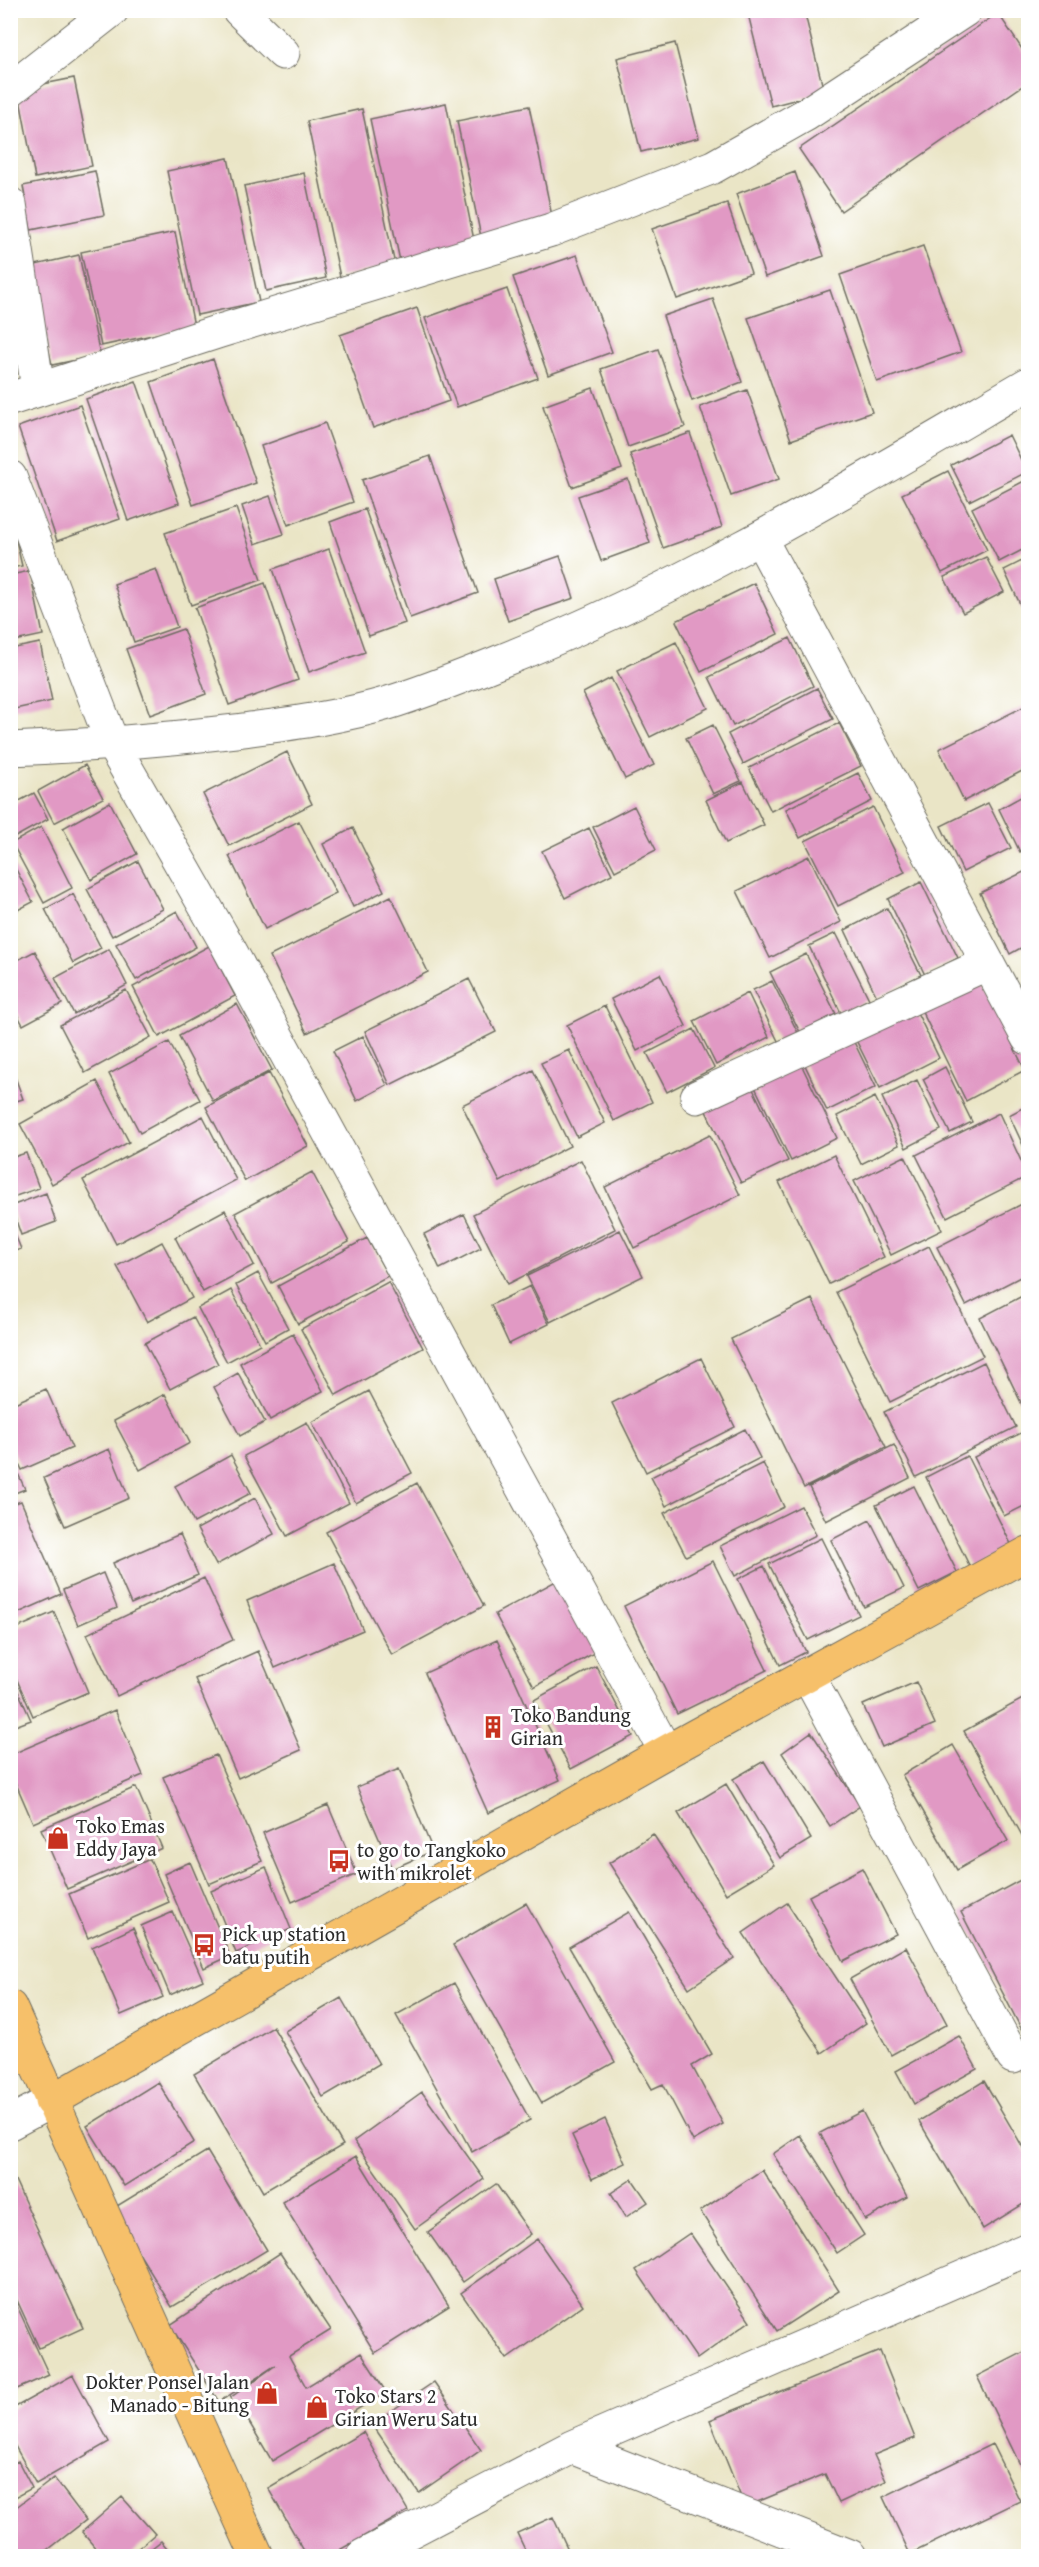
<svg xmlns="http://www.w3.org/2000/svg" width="1039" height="2567" font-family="'Gentium Book Plus',serif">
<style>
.building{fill:#e199c4}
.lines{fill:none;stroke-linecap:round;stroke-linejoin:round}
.minor-casing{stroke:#6e6c61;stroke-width:35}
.highway-casing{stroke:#6e6c61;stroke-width:35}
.minor{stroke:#fff;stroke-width:33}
.highway{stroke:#f6c06b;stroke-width:33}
.labels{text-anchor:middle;stroke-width:6;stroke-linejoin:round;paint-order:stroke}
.poi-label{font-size:20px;fill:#2b2b2b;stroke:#fff;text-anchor:start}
</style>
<rect width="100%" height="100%" fill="#fff"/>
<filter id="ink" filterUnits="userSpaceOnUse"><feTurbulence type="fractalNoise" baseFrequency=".0167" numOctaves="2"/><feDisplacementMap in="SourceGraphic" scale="12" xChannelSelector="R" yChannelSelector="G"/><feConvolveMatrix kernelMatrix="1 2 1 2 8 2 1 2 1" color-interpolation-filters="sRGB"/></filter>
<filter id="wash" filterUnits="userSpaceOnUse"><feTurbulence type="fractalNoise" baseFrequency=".008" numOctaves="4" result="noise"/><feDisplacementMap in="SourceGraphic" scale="24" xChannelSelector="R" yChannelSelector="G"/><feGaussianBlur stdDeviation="1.35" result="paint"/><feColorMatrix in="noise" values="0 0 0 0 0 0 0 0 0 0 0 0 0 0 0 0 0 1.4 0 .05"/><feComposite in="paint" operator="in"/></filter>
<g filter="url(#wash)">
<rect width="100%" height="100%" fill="#eae5c6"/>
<g id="blocks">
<path class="building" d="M747,10H804L824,92L771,106Z
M998,13L1028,58V82L841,211L799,149Z
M675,43L699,138L641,152L617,58Z
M74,78L92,166L35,178L18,89Z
M446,103L475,245L400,261L370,119Z
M529,106L553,221L481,237L457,121Z
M362,109L395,265L340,277L307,121Z
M228,158L259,302L197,315L167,171Z
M95,171L104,215L31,230L23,186Z
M795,172L824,256L765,277L736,194Z
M304,173L326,278L266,291L244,186Z
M727,203L751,273L677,299L652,229Z
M175,232L194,326L101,346L81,252Z
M923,246L961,352L877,382L840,275Z
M79,255L100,355L52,365L31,266Z
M577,255L612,352L548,375L513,277Z
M507,289L538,378L457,407L425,318Z
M830,290L872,412L791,440L748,318Z
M713,299L742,382L692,401L663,316Z
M417,308L449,401L373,428L340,335Z
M658,349L685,427L628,447L601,369Z
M213,359L256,483L193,505L151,382Z
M136,381L179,503L128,521L86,399Z
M593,388L622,469L572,487L543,406Z
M747,390L779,479L731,496L700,407Z
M80,405L120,519L57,541L18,427Z
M325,423L353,502L288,525L261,446Z
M690,433L722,527L663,548L630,454Z
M1009,435L1027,472L969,501L951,465Z
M430,456L478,593L410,618L362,480Z
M948,471L987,550L942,573L902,494Z
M628,479L650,543L601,561L578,496Z
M1028,479V547L999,562L972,508Z
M270,496L284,534L255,544L242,506Z
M236,508L261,580L191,605L165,533Z
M365,509L405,623L369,636L330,522Z
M10,515L22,566L10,568Z
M329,549L365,652L309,672L273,569Z
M560,556L574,598L508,621L494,579Z
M986,557L1004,592L963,613L944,577Z
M1028,558V621L1004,570Z
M156,569L177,627L134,642L114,584Z
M30,571L43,635L10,642V575Z
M265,583L298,680L229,705L195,608Z
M754,583L778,634L701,672L676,621Z
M183,629L206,694L150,715L126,649Z
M790,638L813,686L733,726L709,677Z
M676,642L708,708L650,737L617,671Z
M40,643L52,701L10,710V649Z
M611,678L654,765L625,779L583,693Z
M817,688L833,719L743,764L728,734Z
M1025,706L1028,713V768L964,801L939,749Z
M839,723L861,766L771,811L749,768Z
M713,725L741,781L713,794L686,738Z
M287,752L312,804L229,846L203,794Z
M85,765L103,798L54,823L38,791Z
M858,773L872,801L800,838L786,809Z
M743,782L764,825L726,843L706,800Z
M34,793L48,819L10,840V806Z
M1028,793V848L1020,852L999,809Z
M110,802L137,854L91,880L63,828Z
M988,803L1011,848L963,872L941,826Z
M634,806L656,850L615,871L593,827Z
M873,807L905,872L838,906L805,841Z
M299,821L336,893L265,929L229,856Z
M41,827L72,888L44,903L12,843Z
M353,828L384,891L353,907L323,844Z
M589,828L612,874L565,898L542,851Z
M809,856L841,922L770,958L737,891Z
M10,858L33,902L10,914Z
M138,861L163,909L112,936L87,889Z
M1028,870V944L1010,954L980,893Z
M921,882L958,958L925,975L888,899Z
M73,894L101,948L73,963L45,909Z
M391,896L428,972L307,1033L270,956Z
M887,908L921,975L877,997L845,930Z
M177,911L196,947L136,980L116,944Z
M836,933L869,999L841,1013L809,946Z
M209,946L235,996L159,1037L133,987Z
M109,949L127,985L74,1014L55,978Z
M35,951L62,1004L23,1025L10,1001V964Z
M806,954L836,1014L800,1032L770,972Z
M976,970L1025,1070L966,1101L917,1001Z
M660,974L686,1026L637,1051L611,999Z
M469,979L496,1032L390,1085L365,1031Z
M772,981L798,1033L779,1043L753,990Z
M126,990L151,1037L85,1073L60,1025Z
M748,993L769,1037L716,1065L694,1021Z
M237,1004L272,1070L213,1101L179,1036Z
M913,1004L939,1058L880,1088L853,1034Z
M605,1006L652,1102L614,1121L567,1025Z
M694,1029L714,1068L667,1092L647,1053Z
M363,1036L387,1085L357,1101L333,1051Z
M851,1036L876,1087L827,1111L803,1061Z
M169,1042L200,1100L140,1133L109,1074Z
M569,1050L605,1123L577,1137L541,1063Z
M800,1062L837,1138L791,1161L754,1085Z
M10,1063L23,1099L10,1103Z
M945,1067L972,1122L950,1133L923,1079Z
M533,1070L570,1146L500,1182L462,1105Z
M269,1073L308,1146L245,1181L206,1107Z
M917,1080L941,1130L906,1148L882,1097Z
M97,1081L129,1142L52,1184L20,1124Z
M751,1085L788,1161L741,1183L705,1109Z
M875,1097L899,1145L861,1164L837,1116Z
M1028,1105V1156L1009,1115Z
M999,1113L1028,1176L947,1217L916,1155Z
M203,1116L236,1180L116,1244L83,1180Z
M710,1135L740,1195L634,1248L605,1187Z
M26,1153L39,1188L10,1198V1158Z
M834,1155L884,1257L829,1284L779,1182Z
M905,1156L942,1230L891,1255L854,1181Z
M581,1160L615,1229L508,1284L473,1214Z
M312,1172L349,1242L272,1283L235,1213Z
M46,1193L56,1222L21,1235L11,1206Z
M1028,1201V1273L966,1305L937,1247Z
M225,1210L254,1265L203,1292L175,1237Z
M464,1214L481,1248L440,1269L424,1234Z
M10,1222L21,1249L10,1253Z
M620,1230L643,1276L550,1322L527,1276Z
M367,1238L388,1276L298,1324L278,1286Z
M162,1242L192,1298L147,1322L117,1266Z
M929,1246L983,1356L890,1402L836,1292Z
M258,1273L288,1328L265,1341L236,1285Z
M388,1282L423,1348L336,1395L301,1329Z
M530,1286L549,1324L509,1344L491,1305Z
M231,1290L260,1344L227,1362L198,1308Z
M1028,1293V1417L980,1318Z
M812,1299L886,1447L804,1488L731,1339Z
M193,1317L218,1364L170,1389L145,1343Z
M293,1334L323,1391L270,1420L240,1363Z
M701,1358L735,1427L646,1472L612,1403Z
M984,1362L1016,1427L916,1477L884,1412Z
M238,1373L265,1422L240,1436L214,1387Z
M46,1389L72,1448L22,1470L10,1444V1405Z
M369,1391L412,1473L356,1503L312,1422Z
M165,1394L190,1443L140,1470L114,1421Z
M307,1422L349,1503L287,1536L244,1456Z
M745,1429L760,1458L666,1506L651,1477Z
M1027,1430L1028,1504L1004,1516L974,1457Z
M894,1445L910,1478L826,1521L809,1487Z
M109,1449L129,1498L65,1526L44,1478Z
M231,1455L251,1493L194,1523L175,1486Z
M10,1456L25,1489L10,1495Z
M967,1456L1012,1546L970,1567L926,1477Z
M763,1463L784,1507L686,1556L664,1513Z
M417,1483L484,1606L392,1655L326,1532Z
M914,1486L957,1572L919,1591L876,1505Z
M255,1498L274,1534L216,1565L197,1529Z
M21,1501L61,1594L16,1614L10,1602V1505Z
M801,1506L816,1535L735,1576L720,1546Z
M870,1520L904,1588L864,1607L831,1540Z
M180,1534L198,1575L131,1604L113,1563Z
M821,1538L859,1615L808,1640L769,1564Z
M713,1561L767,1670L677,1714L624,1606Z
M334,1563L363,1630L275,1668L247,1601Z
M764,1566L806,1652L780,1665L738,1579Z
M103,1573L117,1608L78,1625L63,1590Z
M565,1576L603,1648L534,1687L495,1614Z
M204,1578L233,1640L117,1696L87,1634Z
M54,1612L88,1692L33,1716L10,1664V1631Z
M497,1640L560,1780L488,1813L425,1673Z
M258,1651L301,1750L238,1778L195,1679Z
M596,1666L633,1736L571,1769L534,1700Z
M10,1673L31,1720L10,1728Z
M916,1682L935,1724L882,1747L863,1705Z
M1028,1696V1836L1024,1839L964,1731Z
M115,1710L143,1775L33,1823L10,1770V1755Z
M811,1732L860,1806L830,1826L782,1753Z
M953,1745L1008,1841L957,1870L902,1775Z
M216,1755L262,1861L209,1884L163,1777Z
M764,1761L811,1839L780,1858L733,1779Z
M399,1769L433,1851L392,1869L357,1787Z
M726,1784L774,1865L726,1894L678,1813Z
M136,1787L162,1848L67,1889L41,1829Z
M328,1805L357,1874L292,1902L263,1833Z
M653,1834L734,1958L689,1988L609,1863Z
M150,1859L169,1902L88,1938L69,1894Z
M190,1862L230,1956L204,1968L164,1874Z
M266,1867L291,1929L236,1953L211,1891Z
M862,1868L896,1934L843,1961L809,1896Z
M1028,1876V2037L1026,2038L961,1912Z
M526,1903L615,2062L542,2103L453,1945Z
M787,1903L866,2023L822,2053L743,1933Z
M173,1912L203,1980L170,1995L141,1926Z
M629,1912L712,2054L692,2066L723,2124L693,2141L663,2084L652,2089L569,1947Z
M133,1928L163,1997L121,2015L92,1947Z
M906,1947L947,2024L891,2055L850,1979Z
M454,1983L530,2120L472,2152L396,2015Z
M341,1998L379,2064L323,2097L285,2031Z
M273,2027L343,2145L263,2192L194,2074Z
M959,2036L977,2069L914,2104L896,2071Z
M984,2081L1028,2156V2201L983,2229L919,2121Z
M158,2082L194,2142L124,2186L87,2126Z
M422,2092L484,2179L415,2229L354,2141Z
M862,2111L907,2197L865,2220L820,2133Z
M605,2119L625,2163L592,2179L572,2135Z
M800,2135L864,2235L837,2253L773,2154Z
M207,2151L267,2250L172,2307L112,2209Z
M356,2156L449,2306L375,2353L282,2202Z
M762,2170L839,2291L777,2331L700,2211Z
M14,2178L83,2328L39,2348L10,2285V2179Z
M632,2179L648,2202L626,2217L611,2193Z
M496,2184L531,2234L463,2282L428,2232Z
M690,2233L750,2321L697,2359L636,2270Z
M537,2239L583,2305L507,2359L461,2293Z
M280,2253L331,2330L289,2356L306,2387L361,2353L386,2392L272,2461L249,2422L230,2398L276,2365L219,2402L170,2325Z
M10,2291L49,2375L10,2392Z
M1028,2350V2481L977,2376Z
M880,2351L915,2438L874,2455L886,2481L839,2503L825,2474L745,2507L710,2420Z
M73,2375L109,2442L36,2484L10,2437V2410Z
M434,2382L481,2450L419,2493L372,2424Z
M363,2432L408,2511L329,2556H307L268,2488Z
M992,2444L1020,2501L910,2554L883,2497Z
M18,2461L32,2488L10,2500V2465Z
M54,2478L86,2520L40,2556H10V2512Z
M122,2497L155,2534L129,2556H102L82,2532Z
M553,2517L571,2556H528L517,2533Z
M161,2541L174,2556H142Z"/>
</g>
</g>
<g filter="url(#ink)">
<use href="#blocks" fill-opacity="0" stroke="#6e6c61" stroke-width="1.5"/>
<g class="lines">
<g class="minor-casing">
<path id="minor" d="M239,10L283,53
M10,90L112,10
M10,204L38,389
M10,399L220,331L551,230L713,167L805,115L965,10
M10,477L113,745L225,941L666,1752
M761,540L1028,1038
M10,749C86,746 161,740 236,731C287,724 338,718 388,703C424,692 461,677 496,663C684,589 855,485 1028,384
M697,1097L988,963
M807,1674L1013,2057
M10,2123L51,2101
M572,2447L850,2556
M363,2556L572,2447L1028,2249"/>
</g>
<g class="highway-casing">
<path id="highway" d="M10,2007L257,2556
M51,2101L666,1752L1028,1553"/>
</g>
<use href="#minor" class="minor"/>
<use href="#highway" class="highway"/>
</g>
</g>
<defs>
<g id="building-bare" transform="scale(1.8)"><path d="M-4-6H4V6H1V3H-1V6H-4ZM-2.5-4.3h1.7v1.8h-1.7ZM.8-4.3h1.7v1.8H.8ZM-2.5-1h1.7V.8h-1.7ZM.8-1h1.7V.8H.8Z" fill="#c8321e" stroke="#fff" stroke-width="2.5" paint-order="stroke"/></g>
<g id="shop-bare" transform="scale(1.8)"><path d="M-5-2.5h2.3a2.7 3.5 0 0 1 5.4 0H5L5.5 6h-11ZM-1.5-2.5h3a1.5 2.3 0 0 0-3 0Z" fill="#c8321e" stroke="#fff" stroke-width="2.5" paint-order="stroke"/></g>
<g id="bus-bare" transform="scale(1.8)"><path d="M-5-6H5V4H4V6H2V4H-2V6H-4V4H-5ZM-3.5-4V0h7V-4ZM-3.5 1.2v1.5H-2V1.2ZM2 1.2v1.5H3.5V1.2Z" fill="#c8321e" stroke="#fff" stroke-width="2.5" paint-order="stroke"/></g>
</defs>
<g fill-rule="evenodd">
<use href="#building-bare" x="493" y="1727"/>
<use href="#shop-bare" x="58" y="1838"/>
<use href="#bus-bare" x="339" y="1861"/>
<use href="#bus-bare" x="204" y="1945"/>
<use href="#shop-bare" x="267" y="2393"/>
<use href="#shop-bare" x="317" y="2407"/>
</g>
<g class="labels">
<g class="poi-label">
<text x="511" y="1722">Toko Bandung<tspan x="511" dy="23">Girian</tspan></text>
<text x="76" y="1833">Toko Emas<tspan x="76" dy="23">Eddy Jaya</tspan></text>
<text x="357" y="1857">to go to Tangkoko<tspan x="357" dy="23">with mikrolet</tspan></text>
<text x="222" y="1941">Pick up station<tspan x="222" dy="23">batu putih</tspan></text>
<text x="249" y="2389" text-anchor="end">Dokter Ponsel Jalan<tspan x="249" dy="23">Manado - Bitung</tspan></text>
<text x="335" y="2403">Toko Stars 2<tspan x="335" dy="23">Girian Weru Satu</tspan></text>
</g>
</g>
<rect width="1039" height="2567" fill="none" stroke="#fff" stroke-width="36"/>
</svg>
